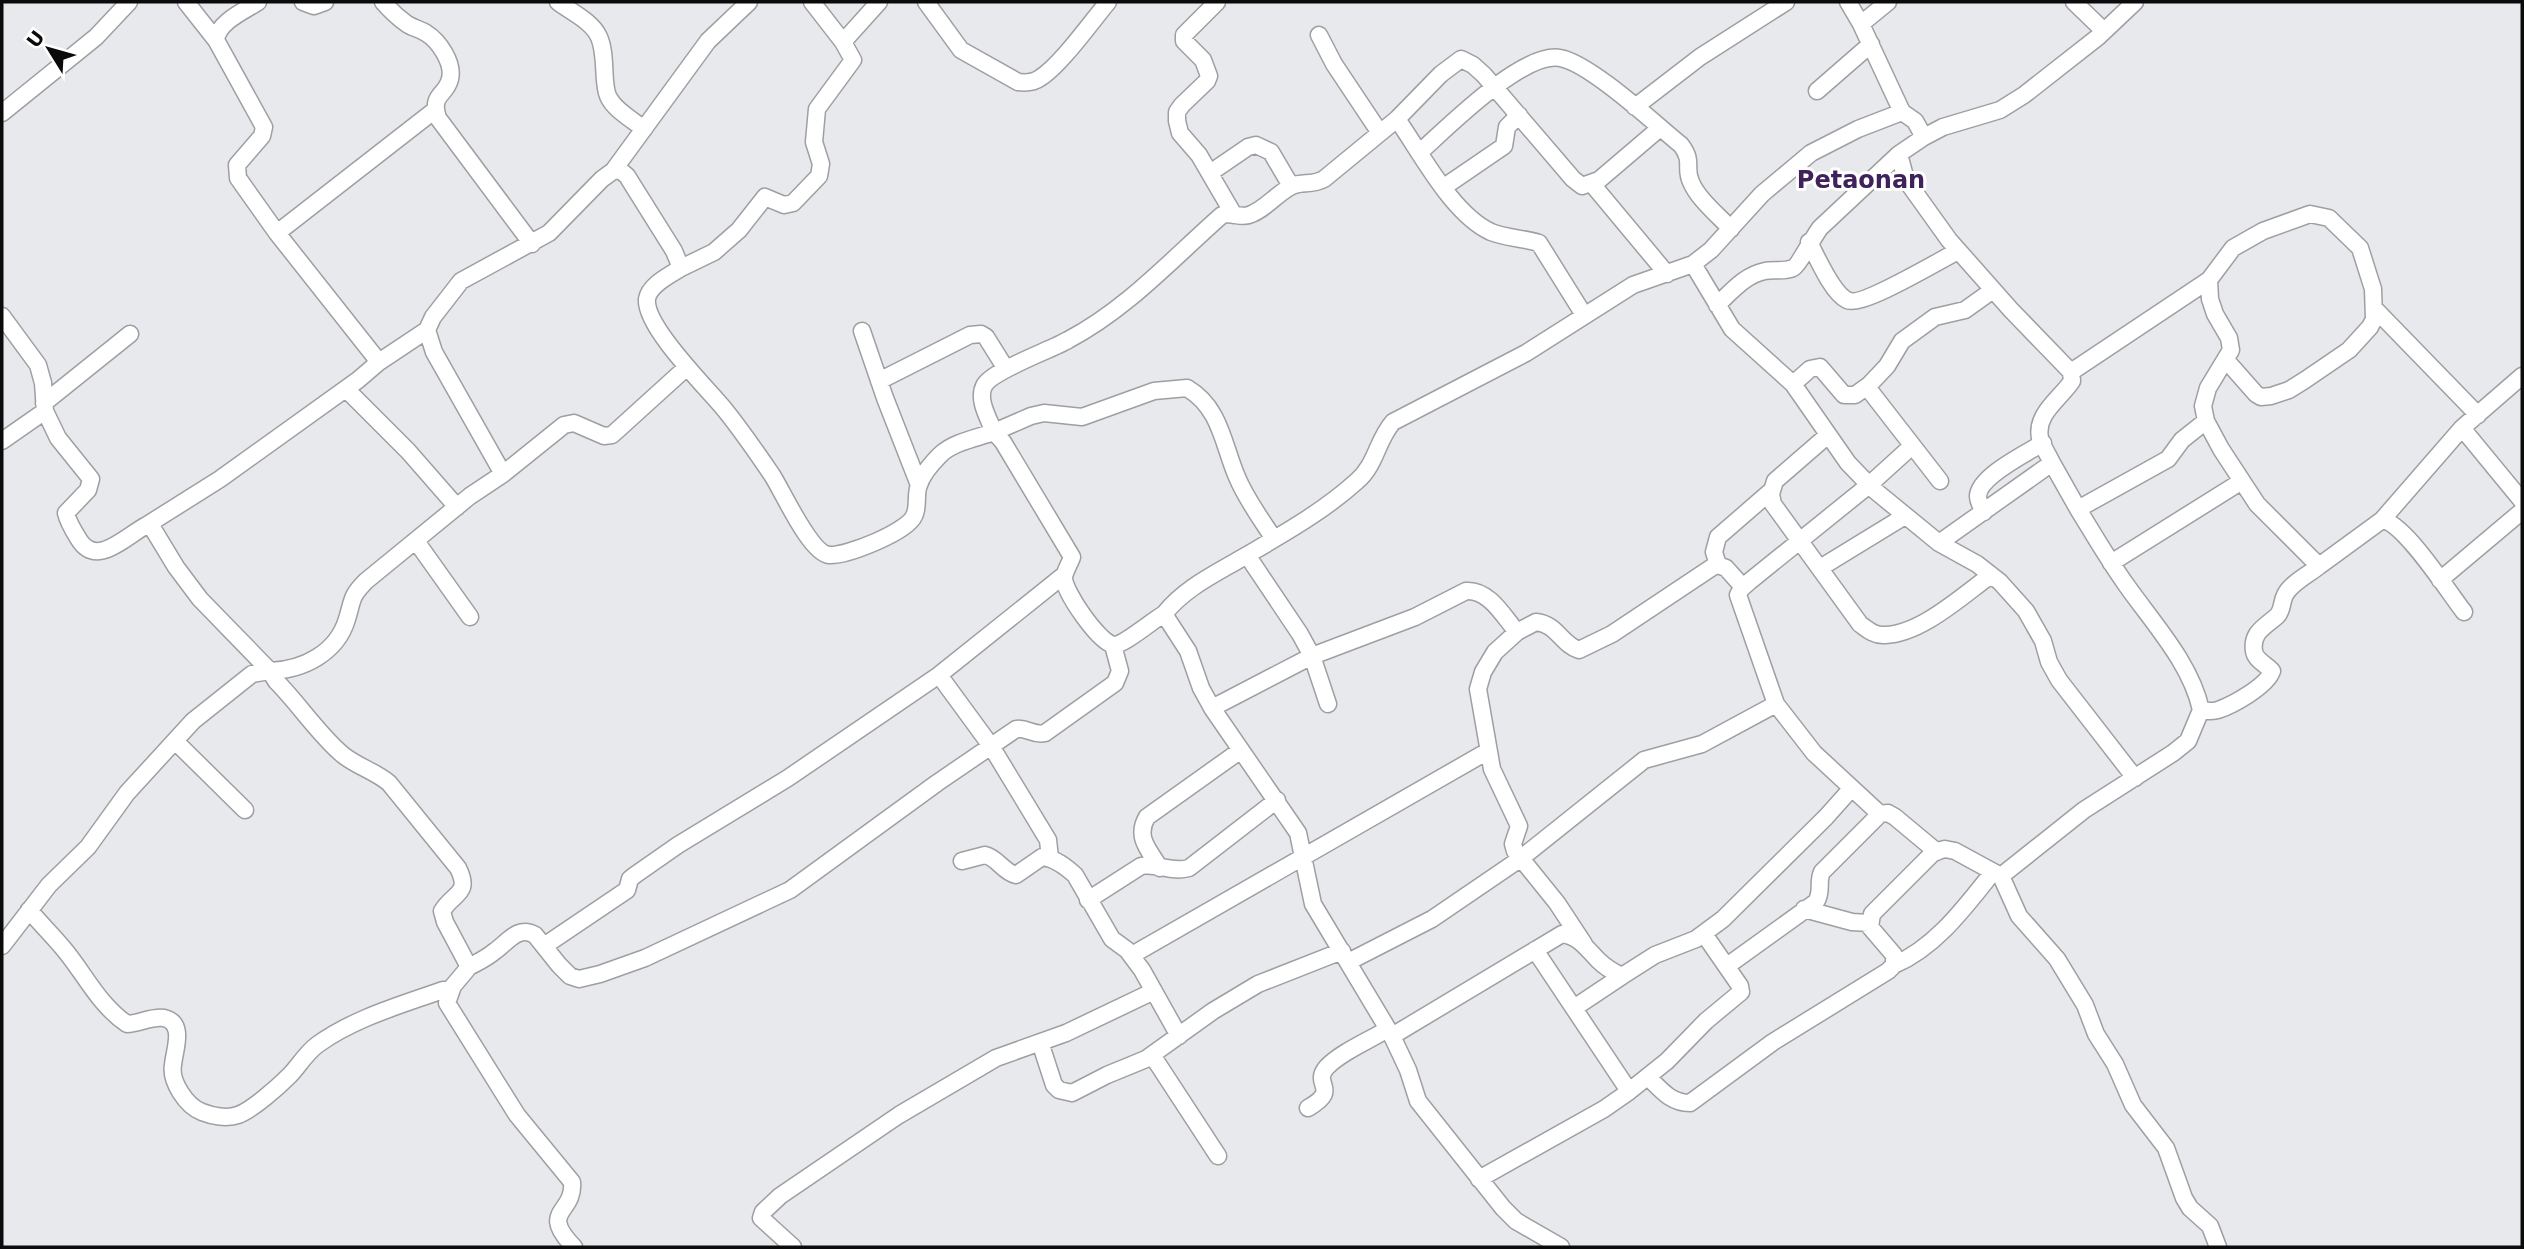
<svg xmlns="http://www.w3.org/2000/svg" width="2524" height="1249" font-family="'DejaVu Sans',sans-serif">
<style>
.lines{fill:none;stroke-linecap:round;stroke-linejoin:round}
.minor-casing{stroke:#9e9fa2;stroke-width:19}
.minor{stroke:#fff;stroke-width:16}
.labels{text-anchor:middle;stroke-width:6;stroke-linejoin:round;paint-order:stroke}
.quarter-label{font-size:24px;font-weight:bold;fill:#3f225b;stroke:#fff}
</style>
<rect width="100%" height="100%" fill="#e8e9ec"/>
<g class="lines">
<g class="minor-casing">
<path id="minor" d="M186,2L216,40
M258,2C244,11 218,22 216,40L264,127L262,136L237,165L238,178L277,233L379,362
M303,2L314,6L325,2
M383,2C390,10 397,17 407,24C413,28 420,29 426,33C439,41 454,63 450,79C446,96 430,94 438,118L532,244
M558,2C571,12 592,21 599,37C607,55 602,83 608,96C614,110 633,120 644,129
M926,2L961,50L1018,82C1026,83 1033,83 1040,78C1060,66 1092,21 1108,2
M1217,2L1184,35V41L1203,60L1209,76L1207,81L1182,105L1177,112V121L1180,133L1199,155L1234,215
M1848,2L1861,24L1902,112
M2074,2L2104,31
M1861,24L1888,2
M1319,35L1334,64L1380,133
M843,42L879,2
M1817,91L1871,44
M1635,107L1700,57L1786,2
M2,113L96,37L129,2
M1397,119L1441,74L1461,59L1473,65L1484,75L1573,179L1582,186L1599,180L1660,128
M1924,137L1899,154L1906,180L1949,240L2011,310L2071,372L2072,381C2060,399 2035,414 2040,438C2042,446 2049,456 2052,463
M1420,152C1447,128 1523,51 1560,58C1590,63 1655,124 1681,145C1694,162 1684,167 1691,182C1698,199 1718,215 1731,229
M613,171L708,41L749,2
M1210,173L1248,147L1256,145L1271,152L1291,186
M1592,184L1667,274
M1444,187L1504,146L1507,127L1519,115
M277,233L435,110
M1809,242C1817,257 1832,293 1847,300C1861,308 1940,260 1958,251
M1693,264L1732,329L1793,384L1848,463L1873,489L1939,543L1977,564L2000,582L2026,611L2043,641L2049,662L2059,680L2135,778
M681,268L714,252L739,230L765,197L784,205L793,203L819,176L821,164L814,142L817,109L853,60L843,42L812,2
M1717,305C1732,291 1745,275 1765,271C1774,269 1785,272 1793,268C1798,266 1814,236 1820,228L1899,154
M2374,308L2478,415
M2,316L38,365L43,383L45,411L58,438L91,479L88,490L66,513C68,522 73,530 78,538C96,569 124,537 147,525L153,529L176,567L200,599L270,671L252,674L193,721L127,793L88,847L49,885L2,946
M862,331L885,398L919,485
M687,367L612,435L604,436L574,423L564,425L503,474L470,496L366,581C350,597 353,600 347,619C337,653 303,670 270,671L276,681C299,704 318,734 343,755C358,767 375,771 389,783L458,868C471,894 454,892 442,911L445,922L469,967C478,962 487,958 495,951C508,942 518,925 535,935L559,965L570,976L579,979L600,974L645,958L790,890L937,783L1016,729C1027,727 1033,736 1045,733L1115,683L1120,671L1113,645
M2071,372L2209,280
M879,381L970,335L981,334L986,337L1006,369
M1793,384L1810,369L1820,367L1844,395H1855L1869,385L1887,366L1902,341L1935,317L1965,310L1993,290
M1867,387L1940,481
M346,389L408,451L457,507
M44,403L130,334
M2462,428L2522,501
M1828,435L1775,481L1771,494L1773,504L1860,624C1868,630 1875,636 1885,635C1921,634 1962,596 1991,575
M2,441L45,411
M503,474L434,352L427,330L433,317L461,281L549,233L602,179L613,171L620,170L627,176L674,251L681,268C670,275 649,285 647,299C644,326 707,388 725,410C742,431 757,453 772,475C783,492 810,553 829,555C847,556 907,532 914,516C919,507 915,494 919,485C922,475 933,462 940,455C953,442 977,438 994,432L1003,442L1072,557C1070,563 1065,571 1064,577C1063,591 1100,644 1114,645C1124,645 1153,620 1164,614
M1984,512C1981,506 1978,502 1978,496C1979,476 2027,453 2043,443
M2382,520L2462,428L2522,376
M147,525L220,479L358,380L379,362L427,330
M1274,539C1261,519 1246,499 1237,477C1223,445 1221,408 1187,388L1154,391L1082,417L1044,413L1031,416L994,432C989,419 977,400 984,386C991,371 1051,350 1068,340C1127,309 1172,259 1222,215C1231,212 1240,218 1249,215C1265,210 1277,193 1292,186C1303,181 1311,186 1324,179L1397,119C1421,153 1452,214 1491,232C1506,238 1523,238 1539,243L1584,315
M416,541L470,617
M1939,543L2052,463L2078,509L2168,459L2182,440L2206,421
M1247,555L1300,634L1312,656L1328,704
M2111,563L2242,481
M1718,565L1714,552L1718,537L1771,491
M2319,566L2382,520C2404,522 2449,593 2464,612
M1820,568L1905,516
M2440,580L2522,511
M939,675L991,746L1048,840L1050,858
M1212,708L1312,656L1415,617L1466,591C1489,589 1504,617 1517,632
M2201,710C2207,711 2212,712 2218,710C2233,705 2267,686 2272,671C2267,665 2255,660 2254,651C2251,632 2266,626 2277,616C2283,610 2281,603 2285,595C2291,583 2308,575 2319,566L2257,504L2221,449L2206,421L2203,406L2208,388L2231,350L2229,338L2215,314L2210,299L2209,280L2233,248L2263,231L2310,214L2329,218L2360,248L2373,289L2374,319L2370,327L2349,350L2305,380L2289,390L2271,396L2261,397L2256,394L2226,360
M175,741L245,810
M1880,814L1888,813L1895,817L1937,852
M962,861L985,855C998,858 1003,872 1016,875L1042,857C1055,858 1066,867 1075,875L1112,939L1127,950L1142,970L1179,1036
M1160,868C1149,850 1135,837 1147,817L1241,750
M2001,876L2084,810L2173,753L2188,741L2201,710C2191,664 2154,624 2127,586C2109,561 2094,535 2078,509
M1088,900L1141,866C1157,863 1172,873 1189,868L1277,800
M1804,909L1852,922L1869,923
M29,910C40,923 52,935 63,948C85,974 98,1004 127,1024C139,1024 151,1016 164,1018C186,1023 174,1051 173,1065C170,1081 186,1106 202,1112C212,1116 227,1119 238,1115C252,1110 278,1087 289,1076C299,1066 305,1054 317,1045C354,1018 401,1005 443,990H450
M1584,944L1557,903L1515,851L1513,844L1519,826L1492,769L1478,689L1483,672L1495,652L1517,632L1536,622C1557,624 1561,644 1579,650L1612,634L1714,566L1718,565L1726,568L1743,587
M544,946L627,890L630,879L635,875L678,845L788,778L939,675L1064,575
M1132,955L1488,751
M1348,962L1432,919L1520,859L1644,760L1702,744L1776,704
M1894,965C1936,947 1965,907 1993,872
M1727,966L1816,902C1823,891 1817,882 1822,872L1880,814L1814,753L1776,704L1738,595L1741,589L1750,581L1869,485L1912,446
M469,967L453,986L447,1003L517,1115L572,1182C575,1214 538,1210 574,1247
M1574,1008L1622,976
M1392,1036L1562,934C1579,936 1587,949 1598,960C1605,967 1613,972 1622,976L1655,955L1696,939L1723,919L1826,817L1851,789
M1040,1042L1054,1085L1059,1090L1072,1093L1107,1075L1146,1059L1213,1011L1258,984L1342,951
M1152,1055L1218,1156
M1648,1077C1661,1090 1671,1103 1690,1103L1773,1042L1888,971L1894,965V955L1870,927L1872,914L1934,852L1945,849L1955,851L2001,876L2019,916L2057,959L2085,1005L2096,1034L2115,1064L2133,1105L2166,1148L2184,1198L2190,1208L2210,1226L2218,1247
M1627,1093L1667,1061L1706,1021L1741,992L1740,986L1704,934
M1308,1108C1341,1089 1312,1085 1326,1068C1339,1053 1370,1040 1388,1029
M1479,1179L1604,1109L1627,1093L1625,1085L1535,950
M793,1247L761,1218L763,1212L780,1196L899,1115L996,1058L1066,1033L1154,991
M1561,1247L1516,1221L1503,1208L1418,1101L1408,1070L1392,1036L1313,904L1298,833L1212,708L1201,688L1188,651L1164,614C1185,588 1213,575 1242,558C1281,535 1323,512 1357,481C1376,465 1377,440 1393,422L1526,353L1633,285L1693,264L1711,250L1762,194L1811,153L1858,129L1902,112L1915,121L1924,137L1943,127L2000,110L2024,95L2098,37L2135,2"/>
</g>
<use href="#minor" class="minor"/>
</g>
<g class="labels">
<g class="quarter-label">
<text x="1861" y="188">Petaonan</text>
</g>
</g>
<rect width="2524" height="1249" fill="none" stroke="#0b0b0c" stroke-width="7"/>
<g transform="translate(49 49) rotate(307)" stroke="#ffffff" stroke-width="5" paint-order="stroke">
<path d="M0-5L12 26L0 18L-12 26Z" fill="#0b0b0c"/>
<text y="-10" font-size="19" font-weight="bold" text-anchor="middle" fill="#0b0b0c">U</text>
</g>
</svg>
